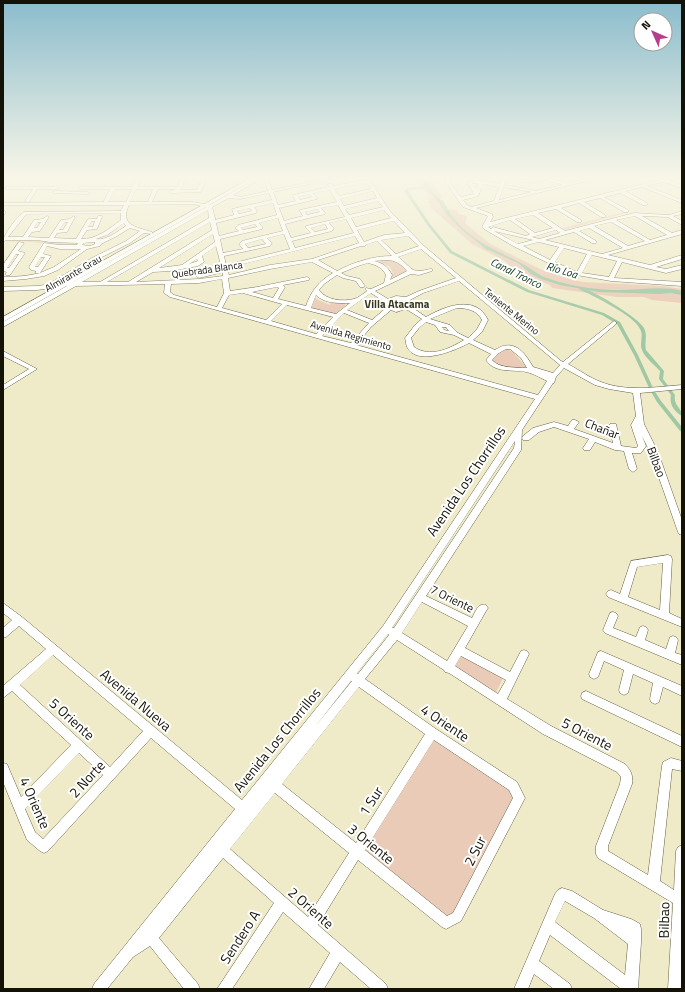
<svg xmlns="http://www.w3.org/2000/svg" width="685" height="992" font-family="'Titillium Web',sans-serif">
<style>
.green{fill:#eacbb7}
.water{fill:#a1c8a5}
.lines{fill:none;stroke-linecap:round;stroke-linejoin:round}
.canal{fill:#a1c8a5;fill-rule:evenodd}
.minor-casing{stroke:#666144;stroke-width:1}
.major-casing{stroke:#666144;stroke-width:1}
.minor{fill:#fff;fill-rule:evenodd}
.major{fill:#fff;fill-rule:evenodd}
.labels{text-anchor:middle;stroke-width:4;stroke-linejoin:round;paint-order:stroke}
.far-street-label{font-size:10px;fill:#141206;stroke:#fff}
.far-water-label{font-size:11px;font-style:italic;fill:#093615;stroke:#fff}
.far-neighbourhood-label{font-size:11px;font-weight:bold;fill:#393519;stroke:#fff}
.street-label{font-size:12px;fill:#141206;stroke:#fff}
.near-street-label{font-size:14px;fill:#141206;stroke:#fff}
</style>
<rect width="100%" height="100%" fill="#efebc9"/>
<path class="green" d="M413,179H430V181L443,196L440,199L444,201L445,206H447V209L457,210L459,214L467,216L465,223L489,243L502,250L542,270L573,280L583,282L663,286L682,289V303L652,300L644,297H617L552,288L550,285L521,274L503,260L472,244L430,207L431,205L428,202L430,200L425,198L429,197L428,194L419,186L418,182Z
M624,212H629L565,230L562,228Z
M25,240L77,244L75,245L60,246L31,242L6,241Z
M389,259H395L407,272L394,278L390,277V273H393L390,267L386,265L377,262Z
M314,298H317L316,299L330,305L331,303H344L346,305L335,314L311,308L310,307Z
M506,349L513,352L526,367C514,370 499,369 492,360L501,350Z
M461,655L503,678L496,692L453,668Z
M432,739H437L510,789L514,796L453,914L447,918L365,853L364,846Z"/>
<path class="water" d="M422,179H428C429,195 440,195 447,208C464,238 492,248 521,263C531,268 539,276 550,279C570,286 591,289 612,290C635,291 661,285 682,291V295L671,293L659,294L599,292L560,285L541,279L531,274L518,263L486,249L462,230L447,215L439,203L426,188Z"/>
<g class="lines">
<path class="canal" d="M428,186H429V188L408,190V191L430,224L452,251L529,290L604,313L620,322L638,355L654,390L661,401L682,427V432L680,431L657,402L650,390L634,355L617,324L602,315L527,292L450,253L428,226L404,191L407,188Z
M579,287C590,288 639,318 644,328C648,336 644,343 646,350L664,371L663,379L675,395C673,406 682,407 682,416C674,411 669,404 671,395L659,379L660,371C654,364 645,358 642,350C639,343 644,336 640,329C634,315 593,296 579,289Z"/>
<g class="minor-casing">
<path id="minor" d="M3,179H119L117,180H3Z
M137,179H141L138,187H178L181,179H185L181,190H197L202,179H206L201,192L172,193H170V191L176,189H158L152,202H193L210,205L255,179H260L233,195L240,197L268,191L264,179H268L272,190L326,179H332L273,192L278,205L296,201L293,196V195L329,187L328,184H332L333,186L369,179L390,211L424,246L561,361L563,362L614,321L616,322V324L568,364C579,370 590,378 601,382C627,392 655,387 682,385V389L640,393L644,424L658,452L682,520V535L679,534L678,532L650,452L642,436L646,446L641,453H632L637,469L633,472L629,469L624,451L615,450L595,442L590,450H584L583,448L589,439L554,427L539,432L529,440H523L522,438L523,436L533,428L554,422L568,426L572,420H575L579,422L574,429L613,443L609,426L610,424H616L621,446L636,448L638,446L631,425L636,416L633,393L609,389L595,385L564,368L556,377L554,383H553L522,430L521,450L426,596L472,618C475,613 478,602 486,605L488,608L486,611L465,648L510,672L521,651L524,650L527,651L529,654L507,699L551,726L625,764C631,771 633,774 632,784L608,846V851L648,875L662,766L663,762L671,758L682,761V771L672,769L660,881L674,890L676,851L678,847L682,845V989H668L673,903L598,858L596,854V846L620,784L621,777L617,772L543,734L449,673L445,672L444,670L397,640L365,679L436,729L517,782L525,798L461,921L446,929L442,927L358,860L318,925L386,984L388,989H371L340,962L324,989H309L330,953L283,912L232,989H217L274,903L223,858L159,938L198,984L200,989H184L150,946L133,957L107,989H92L94,984L235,809L151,738L48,851L44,853L40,851L27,840L3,782V763L7,764L21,797L71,745L12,691L3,698V686L46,649L19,626L6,637L3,638V628L12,620L3,613V603L22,617L242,800L383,626L535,399L170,297L164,293L165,284L76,286L3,327V322L67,286L37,290L3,291V287L37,286L52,284L51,283L52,282L92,258L126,241L140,231L130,228L117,236L101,244L100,246L87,249L58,270L44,276L26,279L3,281V277C16,277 28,276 40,273H36V271L31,270L29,267L44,243L60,245H77L78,243L50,242L37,240H6L3,243C3,234 17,217 24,212L121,211L124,205H3V203L104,202V201L110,189H80L78,188L80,187H133ZM366,182L371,189L339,196L334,189ZM115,189H132L126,202H108ZM136,189H153L148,202H130ZM330,190L337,202L300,210V211L303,216L284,221L279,208L317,199V198L313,193ZM373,191L377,198L344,206L340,199ZM269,193L272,200L232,209L234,215L215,220V218L212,207L229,198L240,199ZM309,194L312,197L300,200L298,197ZM378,201L383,207L349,215L345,209ZM273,203L277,215L238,225L235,228L239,231L219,236L216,223L256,213L257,211L254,207ZM193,204L206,207L73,282L57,284L96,260L130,243L144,233L152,234V232C136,227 119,225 129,205ZM338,205L345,217L306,226L305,227L311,233L291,238L285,224L325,214V213L321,208ZM250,208L252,211L239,214L237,211ZM317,209L320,212L307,215L305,212ZM208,210L209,218L100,282H82ZM384,210L391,218L356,227L351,218ZM121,213V220C110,228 96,240 81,239L87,230L97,229L102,217V216H98L97,219H88L76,239L54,238L57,233L67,232L75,217L73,216L70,219L61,220L49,238L28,237L32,232L40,231L49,217L47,216L43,219L34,220L23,237H8L24,217L27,214ZM278,218L283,231L242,241L239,244L243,249L223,253L220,239L262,229L263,228L259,223ZM346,219L354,233L295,248L292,241L332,231L334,228L329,223ZM92,221H95L93,227H88ZM394,221L405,233L384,235L364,242L357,230ZM38,222H41L37,228H34ZM65,222H68L63,230H59ZM210,222L212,230L128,282H107ZM124,223L126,226C118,231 106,241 96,239L107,235ZM255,224L257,227L243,230L241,228ZM325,224L328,229L315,232L311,228ZM213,234L215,242L182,265L159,268ZM284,234L290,249L226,265L224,256L270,246L272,243L267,238ZM355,236L359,243L312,259L270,265L229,275L227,268ZM408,236L419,246L396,254L381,240ZM262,239L266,244L248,248L245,244ZM377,241L392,256C373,256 354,262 337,271L318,260L361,246H365V245ZM91,242H95V244L90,246L82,245L84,243ZM47,246L60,249H81L54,267L40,273L51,256L43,254ZM216,246L222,269L196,276L199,278L223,272V276L199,279L136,282L153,272L171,271L198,266L204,262L202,256ZM421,249L456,278L419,291L406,297L396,296L388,299L375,291L411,274L419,275L432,271V269C427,269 424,271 419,271C411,272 405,261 398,257ZM41,257H45L38,267H35ZM197,259L198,261L189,264ZM386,260C396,260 401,264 407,271L390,280L392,275C388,267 383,263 374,261ZM312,262L333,273C319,281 311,291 306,306L278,299L285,287L283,285L309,280V278L307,277L257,287L230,291L228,278L270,269ZM368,263C376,265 382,267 386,275L384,283L371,289L366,288L365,289L367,291C363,294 358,298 354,299C342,302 326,300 319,290L324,284L337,275L343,278L356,281L360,287H364L365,286L360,279L347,276L341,273L358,266ZM222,279L224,293L217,307L174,295L170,292L171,284L199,283ZM459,281L560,365L553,373L533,367C524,351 513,338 495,350L473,340L482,332L488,320C476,294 445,306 426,317L410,306V300L423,293ZM277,287L279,288L273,298L252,292ZM243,293L282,304L266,320L222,308L229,295ZM371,293L385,302L386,308L372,320L347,310ZM316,295C325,304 338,303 350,303L336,314L311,308ZM397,300H402L405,302L404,306L396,308L391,306V302ZM287,305L333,317L316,334L271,321ZM457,308C467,308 477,310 482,320L477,329L468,338L458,333L450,325L430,319ZM406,309L422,319L415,325L405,338C406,341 406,345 407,347C417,367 456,350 469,343L491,354L486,360C496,375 515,368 530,373C536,375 541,378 547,381L538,395L356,345L371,327L391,310L396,312ZM344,313L369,323L351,343L322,336ZM426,322L435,325L440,332L454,335L464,340C449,349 430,358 414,347L411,338L419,328ZM442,327H446L449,331L444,330ZM506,349H510L521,358L527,368C516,367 500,369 492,360L499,353ZM515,441L514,448L394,628H392ZM422,602L468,626L447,661L402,633ZM388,634L389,635L358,674L357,673ZM53,655L143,731L110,767L20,685ZM461,656L506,680L498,694L455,666ZM351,681H352L314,728ZM359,687L425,734L356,843L282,784ZM434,740L509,790L513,798L453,913L447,916L365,850ZM79,753L103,775L43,839L35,832L25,809ZM275,793L349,853L308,917L230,849Z
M446,179H450V183L461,197L474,194L467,182C476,178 490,182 500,184L502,179H506L504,185L533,190L535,191L563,185L547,180L533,183L511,179H519L533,181L551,179L568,183L588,179H594L476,208L492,214L493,217L490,222L660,180V179H667L682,185V188L664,182L647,186L682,200V203L642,187L625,191L647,203V205H643L620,193L604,197L628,210V212H624L600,198L584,202L605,215V217H601L579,203L561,208L581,220V222H577L556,209L538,213L565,231L634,213L669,215L682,211V214L673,216L682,221V225L668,217L642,216L672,233L682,230V234L608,255L650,265L682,255V259L656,267L666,269L682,265V269L666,273L622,262L614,278L682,282V286L611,281L571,274L515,247L484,229L482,227L488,216L463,207L446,183ZM472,183H478L476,189ZM483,184L499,187L494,201L471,207L467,205L463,200L478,196ZM503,187L532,192L499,200ZM533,215L553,228L535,233L515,219ZM635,216L667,235L650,240L616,220ZM510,220L530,234L526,236L493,227L491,229L488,227ZM611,222L645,241L628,246L594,226ZM589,228L623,248L602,254L545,240L574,232L592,243H596V241L579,231ZM556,230L560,233L539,239L532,237ZM494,231L533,240L518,244ZM539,242L559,247L550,260L523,246ZM564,248L587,254L577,272L555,262ZM592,255L617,261L609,277L582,273Z
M6,187H57L59,188L57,189H37L29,202H27L25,201L33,189H6Z
M55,191L88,192L90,193L88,194L53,193V192Z
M3,211H5V214L3,215Z
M19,242L24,243L18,251L25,253L10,275H6L5,274L7,272L3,271V265ZM16,254H19L9,268H7Z
M3,351L37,369L3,390V385L29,369L3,356Z
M668,555L671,556L672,559L669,613L682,619V627L608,597L606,594L608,591L611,590L620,594L631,561ZM663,563L660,610L628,597L637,567Z
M613,612L616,613L618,616L613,628L636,637L640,627L643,626L646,627L648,630L645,640L666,649L670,637L673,636L676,637L678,640L675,653L682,655V665L605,633L603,630L610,613Z
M601,651L682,686V696L663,687L659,702L655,704L651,702L650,699L653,683L633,674L628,693L624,695L620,693L619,690L624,670L604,661L598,677L594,679L590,677L589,674L598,652Z
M586,691L682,736V747L582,699L581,696L582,693Z
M562,888L572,891L603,910L631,919L635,921L640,924L641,929V942L638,989H621L550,935L539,961L570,984L572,989H554L534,974L528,989H514L555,894L558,890ZM565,901L594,918L628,944L625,975L555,922Z"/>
</g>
<g class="major-casing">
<path id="major" d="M249,179H255L3,322V317Z"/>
</g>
<use href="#minor" class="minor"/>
<use href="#major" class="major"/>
</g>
<linearGradient id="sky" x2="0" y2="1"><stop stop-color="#8bbccd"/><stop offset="0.56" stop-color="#f8f6e7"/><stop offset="1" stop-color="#f8f6e7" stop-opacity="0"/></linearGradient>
<rect width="685" height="317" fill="url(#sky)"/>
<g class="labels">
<g class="far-street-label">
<text transform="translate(207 269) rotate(-8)" y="4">Quebrada Blanca</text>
<text transform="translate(73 273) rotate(-30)" y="4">Almirante Grau</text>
<text transform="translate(512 311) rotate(39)" y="4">Teniente Merino</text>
<text transform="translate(351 335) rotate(16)" y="4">Avenida Regimiento</text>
</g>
<g class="far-water-label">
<text transform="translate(562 270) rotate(17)" y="4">Río Loa</text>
<text transform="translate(516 273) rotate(26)" y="4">Canal Tronco</text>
</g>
<g class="far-neighbourhood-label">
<text x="397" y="308">Villa Atacama</text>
</g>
<g class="street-label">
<text transform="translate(602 429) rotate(21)" y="4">Chañar</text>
<text transform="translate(656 462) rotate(69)" y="4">Bilbao</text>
<text transform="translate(452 599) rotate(26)" y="4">7 Oriente</text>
</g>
<g class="near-street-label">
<text transform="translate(466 481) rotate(-56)" y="5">Avenida Los Chorrillos</text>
<text transform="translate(136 700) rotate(40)" y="5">Avenida Nueva</text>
<text transform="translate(72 719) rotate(42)" y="5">5 Oriente</text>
<text transform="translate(445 723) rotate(34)" y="5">4 Oriente</text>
<text transform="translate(587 734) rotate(27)" y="5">5 Oriente</text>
<text transform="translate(277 740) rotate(-51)" y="5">Avenida Los Chorrillos</text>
<text transform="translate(87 779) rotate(-47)" y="5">2 Norte</text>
<text transform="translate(371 801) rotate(-57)" y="5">1 Sur</text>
<text transform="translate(35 803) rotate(66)" y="5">4 Oriente</text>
<text transform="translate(371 844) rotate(39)" y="5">3 Oriente</text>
<text transform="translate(475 851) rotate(-63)" y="5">2 Sur</text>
<text transform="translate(311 908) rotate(41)" y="5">2 Oriente</text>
<text transform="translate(664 920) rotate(-89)" y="5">Bilbao</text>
<text transform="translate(240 937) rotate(-57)" y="5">Sendero A</text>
</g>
</g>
<rect width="685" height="992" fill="none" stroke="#141206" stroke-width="8"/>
<g transform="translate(653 32) rotate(315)"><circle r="19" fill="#ffffff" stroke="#a1a09b"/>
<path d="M0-3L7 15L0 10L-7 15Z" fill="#b63c8e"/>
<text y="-6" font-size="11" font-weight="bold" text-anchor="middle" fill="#141206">N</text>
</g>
</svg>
